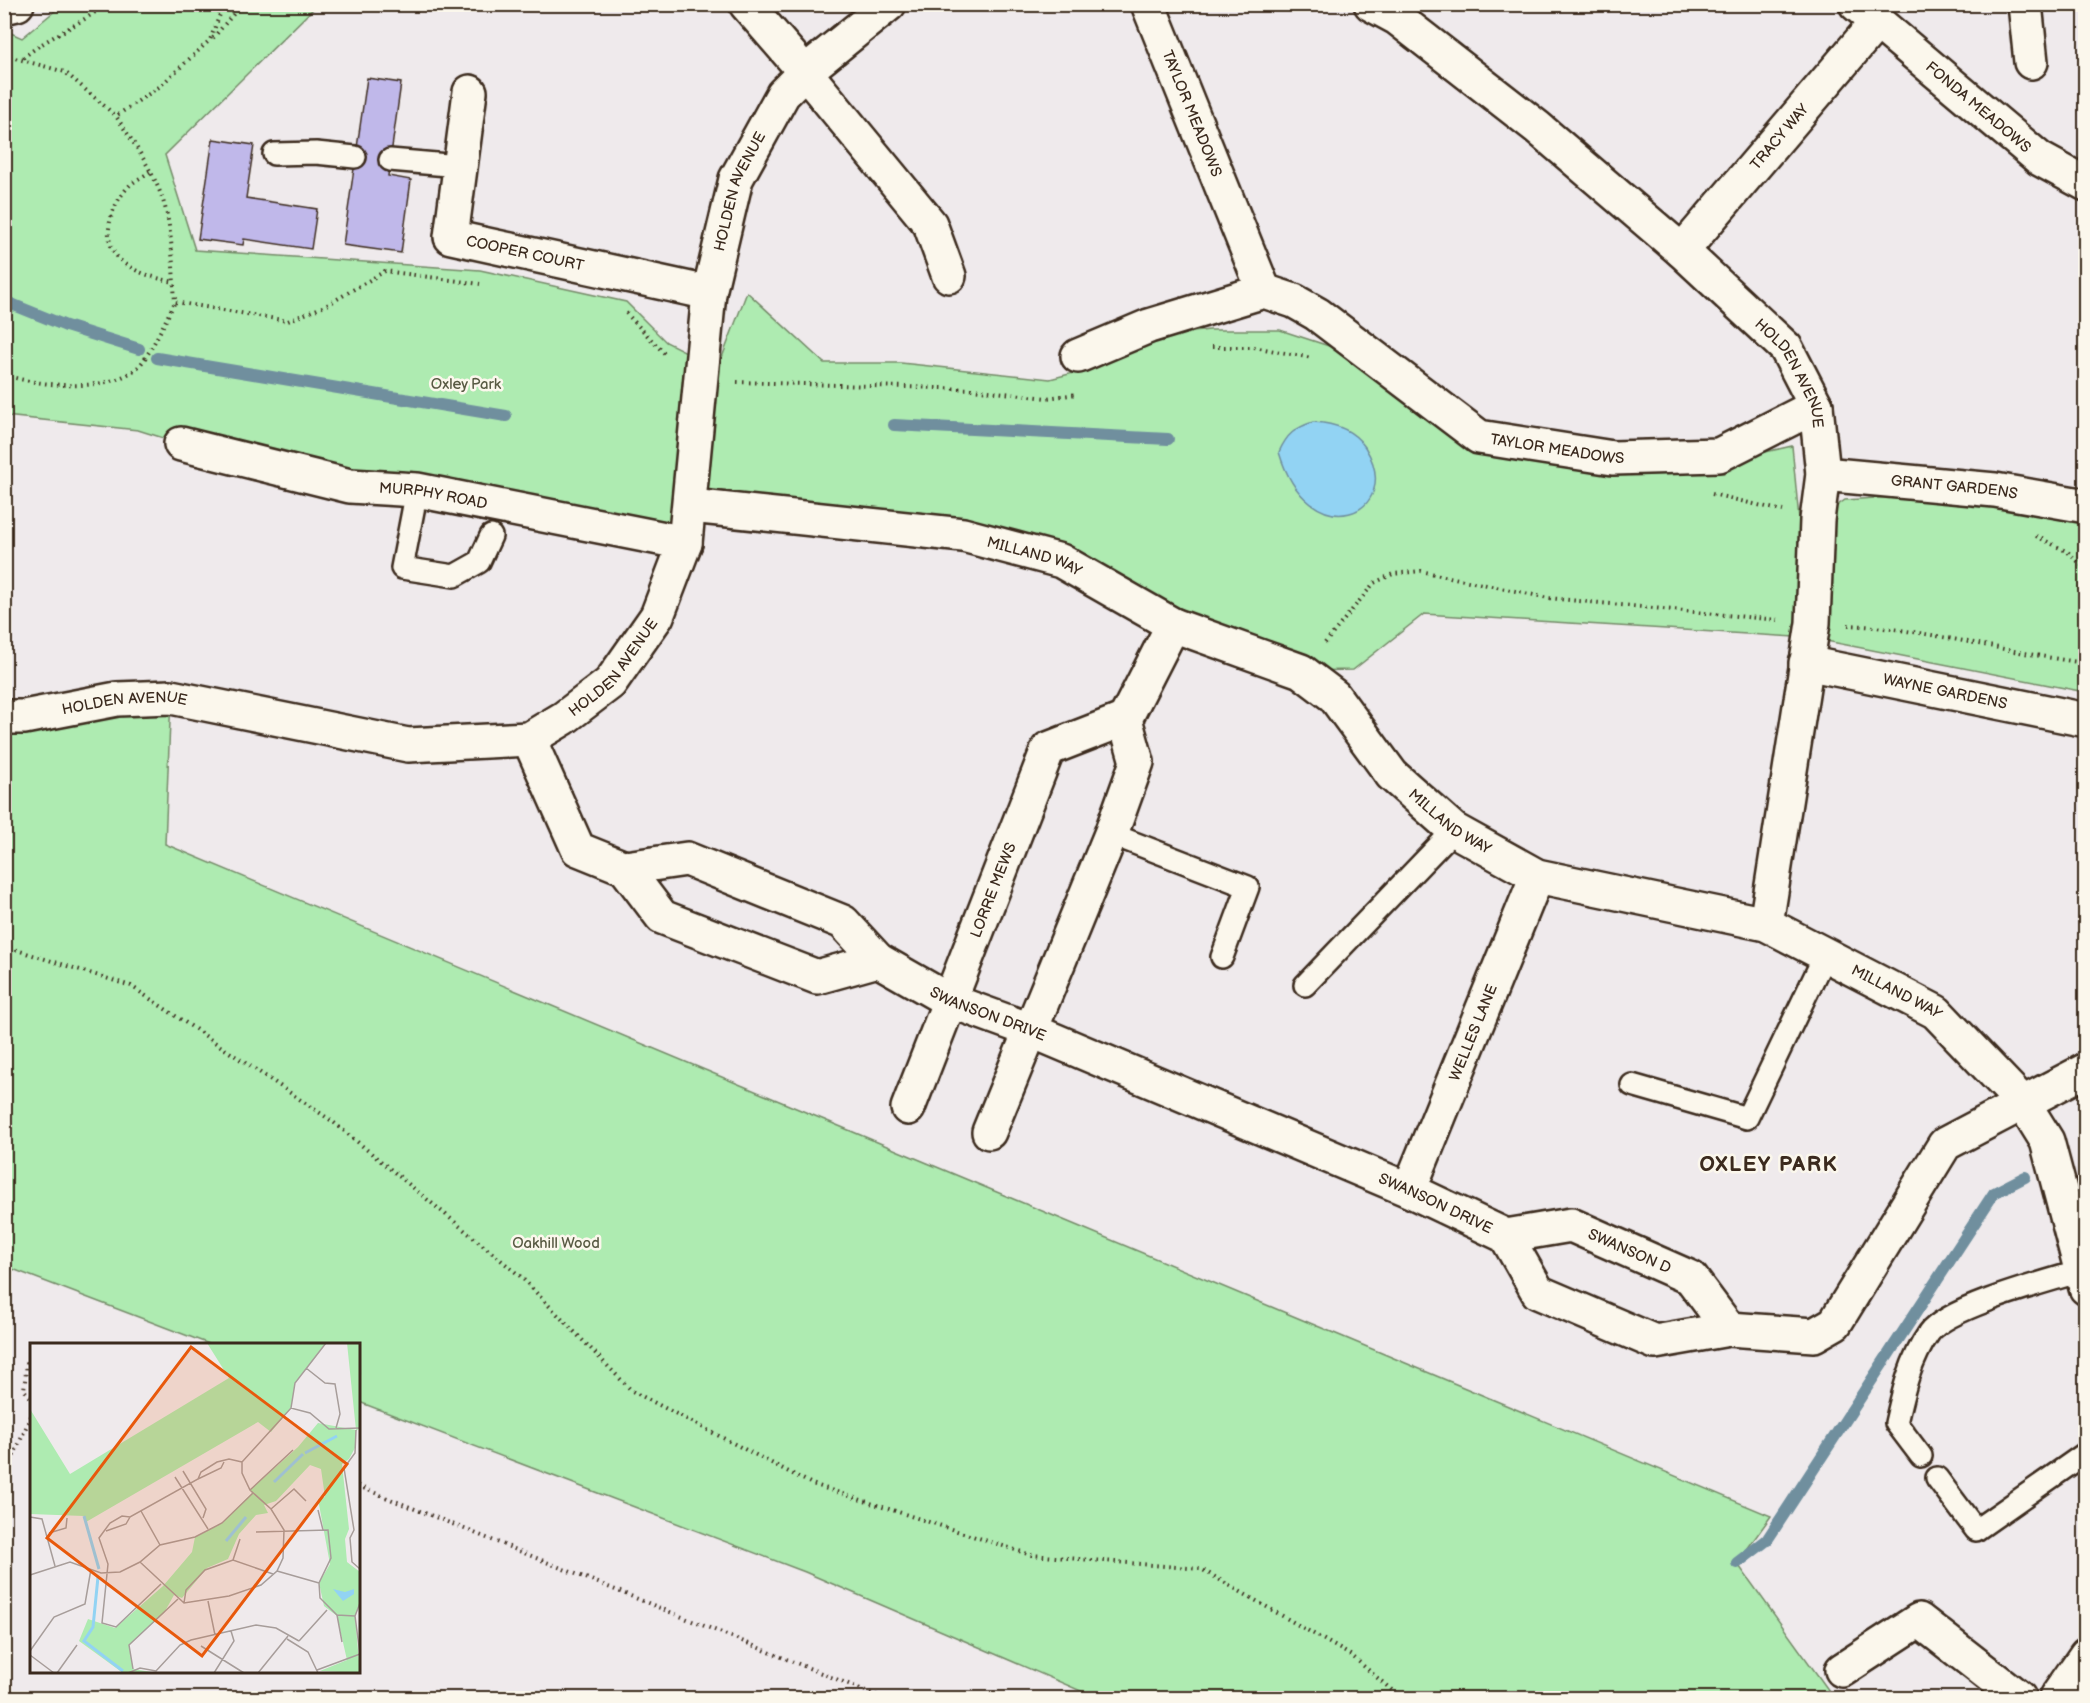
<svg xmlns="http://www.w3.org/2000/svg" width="2090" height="1703" font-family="'Balsamiq Sans',sans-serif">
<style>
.green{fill:#aeebb1;stroke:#748a68;stroke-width:1.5}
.water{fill:#92d3f3;stroke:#6f8f9e;stroke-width:1.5}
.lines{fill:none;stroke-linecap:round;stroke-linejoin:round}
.stream{stroke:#6f8f9e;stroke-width:12}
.building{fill:#c0b8ea;stroke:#3b2a1e;stroke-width:1.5}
.lane-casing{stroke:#3b2a1e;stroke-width:26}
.street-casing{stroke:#3b2a1e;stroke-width:38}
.path{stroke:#3b2a1e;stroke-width:4;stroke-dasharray:1.5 4.5;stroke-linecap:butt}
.lane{stroke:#fbf7ec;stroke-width:21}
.street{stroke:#fbf7ec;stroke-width:33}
.labels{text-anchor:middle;stroke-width:5;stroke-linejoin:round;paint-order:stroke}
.street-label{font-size:15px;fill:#3b2a1e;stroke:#fbf7ec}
.park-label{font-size:15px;fill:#585a43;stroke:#fbf7ec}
.district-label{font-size:21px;font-weight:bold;letter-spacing:1.5px;fill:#3b2a1e;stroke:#fbf7ec}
.inset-river{fill:none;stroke:#92d3f3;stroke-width:3}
.inset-road{fill:none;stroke:#a79d9a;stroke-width:1.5}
.view{fill:#e8590c;fill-opacity:0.15;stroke:#e8590c;stroke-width:3}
.inset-edge{fill:none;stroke:#3b2a1e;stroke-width:3}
</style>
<rect width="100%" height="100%" fill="#efeaec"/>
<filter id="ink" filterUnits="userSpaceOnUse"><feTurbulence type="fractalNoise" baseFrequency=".0167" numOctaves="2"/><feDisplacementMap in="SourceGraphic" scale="12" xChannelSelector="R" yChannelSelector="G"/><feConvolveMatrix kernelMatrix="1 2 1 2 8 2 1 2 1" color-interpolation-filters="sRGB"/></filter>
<g filter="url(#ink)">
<path class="green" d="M62,5H317L165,155L195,250L480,270L626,302L666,342L718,368L747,292L824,363H901L1050,379L1081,371L1146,338L1209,330H1280L1335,348L1395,383L1454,431L1680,471L1792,446L1810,634L1817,520L1845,500L1995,490L2085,506V692L1811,638L1424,614L1353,670L1301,671L1061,561L691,506L685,543L173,441L138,430L5,416L4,30L22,38Z
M171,697L165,844L1771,1516L1737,1563L1834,1698H1097L805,1572L359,1402L358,1344H209L10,1268L5,1288V717Z"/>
<path class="water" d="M1313,422C1333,423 1353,429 1365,447C1407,515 1309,554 1279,452C1287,434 1295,428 1313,422Z"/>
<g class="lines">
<path class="stream" d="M4,301L66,326L139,349
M157,358L506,416
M894,425L1168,439
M1737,1563L1767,1540L1994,1193L2025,1177"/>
</g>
<path class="building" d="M367,78L401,83L388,176L411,180L401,253L343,245Z
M213,139L254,145L246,198L317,209L311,249L244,239L243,245L198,239Z"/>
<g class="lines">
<g class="lane-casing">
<path id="lane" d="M274,154L316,153L355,157
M390,160L459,166
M417,490L402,568L454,576L479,562L491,536
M1111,834L1248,887L1222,957
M1305,985L1454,830
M1632,1085L1747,1118L1825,955
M1921,1456L1896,1423C1903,1392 1910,1360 1929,1333C1948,1307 2048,1281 2081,1271
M1937,1478L1976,1530L2086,1453"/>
</g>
<g class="street-casing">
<g id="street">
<path d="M746,4L805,72L930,224L949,276"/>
<path id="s1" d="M1148,4L1264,291"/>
<path id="s2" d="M1371,4L1397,18L1537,127L1682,251L1786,348L1816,406L1823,474L1817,520L1813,623L1766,924"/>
<path id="s3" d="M1856,4L2040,159L2086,184"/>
<path d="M2025,4L2031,62"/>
<path d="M4,7L17,4"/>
<path id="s4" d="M470,92L451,237L709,293"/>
<path id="s5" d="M1682,251L1877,22"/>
<path id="s6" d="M1078,356L1149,326L1264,291L1294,301L1317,314L1479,437L1613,458L1719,455L1816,406"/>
<path id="s7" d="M181,444L350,486L417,490L685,543"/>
<path id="s8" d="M1823,474L1995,490L2086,506"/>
<path id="s9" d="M691,506L963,535L1061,561L1173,625L1301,671L1334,696L1392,775L1454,830L1537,876L1766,924L1936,1012L2024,1104L2047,1141L2086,1288"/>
<path id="s10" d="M1806,663L2086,720"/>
<path id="s11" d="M4,717H24L117,699L171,697L408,745L529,739L564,718L610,683L657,616L685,543L709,293L736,179L783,94L805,72L889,4"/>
<path id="s12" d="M529,739L578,849L625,868L662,917L817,977L878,960L948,1000L1030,1030L1409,1190L1506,1236L1538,1292L1655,1342L1729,1329L1814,1335L1835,1323L1945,1144L2086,1070"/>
<path d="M625,868L687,859L843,922L878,960"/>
<path id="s13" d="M908,1108L1048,749L1125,719"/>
<path d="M989,1132L1111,834L1137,762L1125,719L1173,625"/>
<path id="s14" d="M1409,1190L1537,876"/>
<path id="s15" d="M1506,1236L1571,1225L1691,1278L1729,1329"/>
<path d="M1842,1670L1919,1620L2019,1698"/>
<path d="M2056,1698L2086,1655"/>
</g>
</g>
<path class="path" d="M224,4L210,40L159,87L116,116C136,147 159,178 167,215C173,244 173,273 175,302L288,321L327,305L385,271L480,284
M213,38L242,4
M4,55L65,72L116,116
M23,58C50,35 79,26 106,4
M150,172C144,176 136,180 130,185C110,205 97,244 125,264C140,274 156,278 174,282
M626,313L666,355
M1212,347H1254L1312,358
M4,375C41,386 108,394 138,367C149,357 167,317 175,302
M737,382L972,389L1046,398L1077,394
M1712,494L1783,511
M2036,536L2068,552L2086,569
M1848,625C1929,629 2006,653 2086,663
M1325,643L1374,583L1393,574L1421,571L1548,598L1778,620
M4,946L131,986L332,1121L519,1275L632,1391L812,1484L1031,1555L1201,1569L1352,1656L1401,1698
M58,1344H68
M32,1358L27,1363L24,1390L32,1399
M4,1478L32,1414
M358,1486L883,1698"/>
<use href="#lane" class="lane"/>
<use href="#street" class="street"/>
</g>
</g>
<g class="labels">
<g class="street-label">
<text dy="5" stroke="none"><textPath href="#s3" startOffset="160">FONDA MEADOWS</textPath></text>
<text dy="5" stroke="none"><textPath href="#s1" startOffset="118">TAYLOR MEADOWS</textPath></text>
<text dy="5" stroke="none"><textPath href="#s5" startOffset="150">TRACY WAY</textPath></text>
<text dy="5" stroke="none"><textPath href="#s11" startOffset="1148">HOLDEN AVENUE</textPath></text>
<text dy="5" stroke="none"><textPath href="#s4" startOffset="222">COOPER COURT</textPath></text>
<text dy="5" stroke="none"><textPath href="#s2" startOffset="564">HOLDEN AVENUE</textPath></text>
<text dy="5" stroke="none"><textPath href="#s6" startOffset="538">TAYLOR MEADOWS</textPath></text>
<text dy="5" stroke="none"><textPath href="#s8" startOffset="132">GRANT GARDENS</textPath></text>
<text dy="5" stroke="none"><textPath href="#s7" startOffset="258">MURPHY ROAD</textPath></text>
<text dy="5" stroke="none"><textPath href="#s9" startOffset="348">MILLAND WAY</textPath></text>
<text dy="5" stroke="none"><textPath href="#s11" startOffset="644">HOLDEN AVENUE</textPath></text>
<text dy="5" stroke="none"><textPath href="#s10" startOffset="142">WAYNE GARDENS</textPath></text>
<text dy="5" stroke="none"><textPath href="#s11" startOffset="122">HOLDEN AVENUE</textPath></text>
<text dy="5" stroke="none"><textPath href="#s9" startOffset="854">MILLAND WAY</textPath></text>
<text dy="5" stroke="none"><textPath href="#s13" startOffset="234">LORRE MEWS</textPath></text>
<text dy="5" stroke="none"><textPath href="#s9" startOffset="1338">MILLAND WAY</textPath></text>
<text dy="5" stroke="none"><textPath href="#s12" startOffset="585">SWANSON DRIVE</textPath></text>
<text dy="5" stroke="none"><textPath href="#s14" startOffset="170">WELLES LANE</textPath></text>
<text dy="5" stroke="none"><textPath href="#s12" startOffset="1071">SWANSON DRIVE</textPath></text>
<text dy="5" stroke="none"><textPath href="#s15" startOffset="130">SWANSON D</textPath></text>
</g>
<g class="park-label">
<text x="466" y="389">Oxley Park</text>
<text x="556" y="1248">Oakhill Wood</text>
</g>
<g class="district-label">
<text x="1769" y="1171">OXLEY PARK</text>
</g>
</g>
<g transform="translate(30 1343)">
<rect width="330" height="330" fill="#efeaec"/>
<path d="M177,0H296L265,40L261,65L241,89L228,79L56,179L54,173L0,171V66L40,131L199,35ZM317,0H330V85L326,88V103L319,116L312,121L319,186L315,196L317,219L330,229V260L325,273L330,330L290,328L317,317L307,273L294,263L289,240L300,221L288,156L295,154L291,126L280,122L246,158L234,162L238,170L226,172L209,191L198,216L177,225L152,255L144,252L134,270L99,302L103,326L127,330H93L49,298L58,276L85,285L133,243L162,209L165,194L192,180L222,150L220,147L268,104L288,80L326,87Z" fill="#aeebb1"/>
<path d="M303,246L315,249L324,246V251L313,258Z" fill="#92d3f3"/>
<path class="inset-river" d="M275,110L307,93M244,139L273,111M54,173L69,226M196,198L216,174M68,234L63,284L54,298L93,328"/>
<path class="inset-road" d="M276,25L295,40L305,41L310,71L306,85M261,65L265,40L296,0M326,87L325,110L314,125L324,187L320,195L322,219L330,226M153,128L176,166L173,175M145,134L178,186M168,136L191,125L194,119M220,147L263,107M241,166L264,146L276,158M288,167L293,187M111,168L130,202M0,174L12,176L25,223M76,188L96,181L100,174M226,189L298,187L301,215L289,240L290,255L307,272L325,273M19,190L36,185L37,175M203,217L210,196M110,219L154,260L199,253L231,242L247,228L253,215L254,187L241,166L220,147L212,130V119L261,65L280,70L299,86L330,85M247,228L289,240M0,232L40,219L71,230L90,229L110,219L130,202L165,194L192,180L223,150M131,241L86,284L72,280L78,221L69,195L80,180L92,173L100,174L168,136L171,129L187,119L199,116L212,119M178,258L185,292M154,260L156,247L175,227L203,217L243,231M307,272L312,299M257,296L278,309L288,330M269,298L297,267M171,303L214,330M0,308L24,274L55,261L61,226M330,311L325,273L330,260M0,312L24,330M103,326L99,302L148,256M287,327L330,311M27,330L47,302M98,330L110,325L126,328L150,302L161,297L226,282L246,285L269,298M184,330L204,298L201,288M228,330L258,293"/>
<path class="view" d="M161,4L317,121L172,313L17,195Z"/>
<rect width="330" height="330" class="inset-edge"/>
</g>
<rect width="2090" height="1703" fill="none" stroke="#fbf7ec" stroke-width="24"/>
<rect x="12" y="12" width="2066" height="1679" fill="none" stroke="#3b2a1e" stroke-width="2" filter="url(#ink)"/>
</svg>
